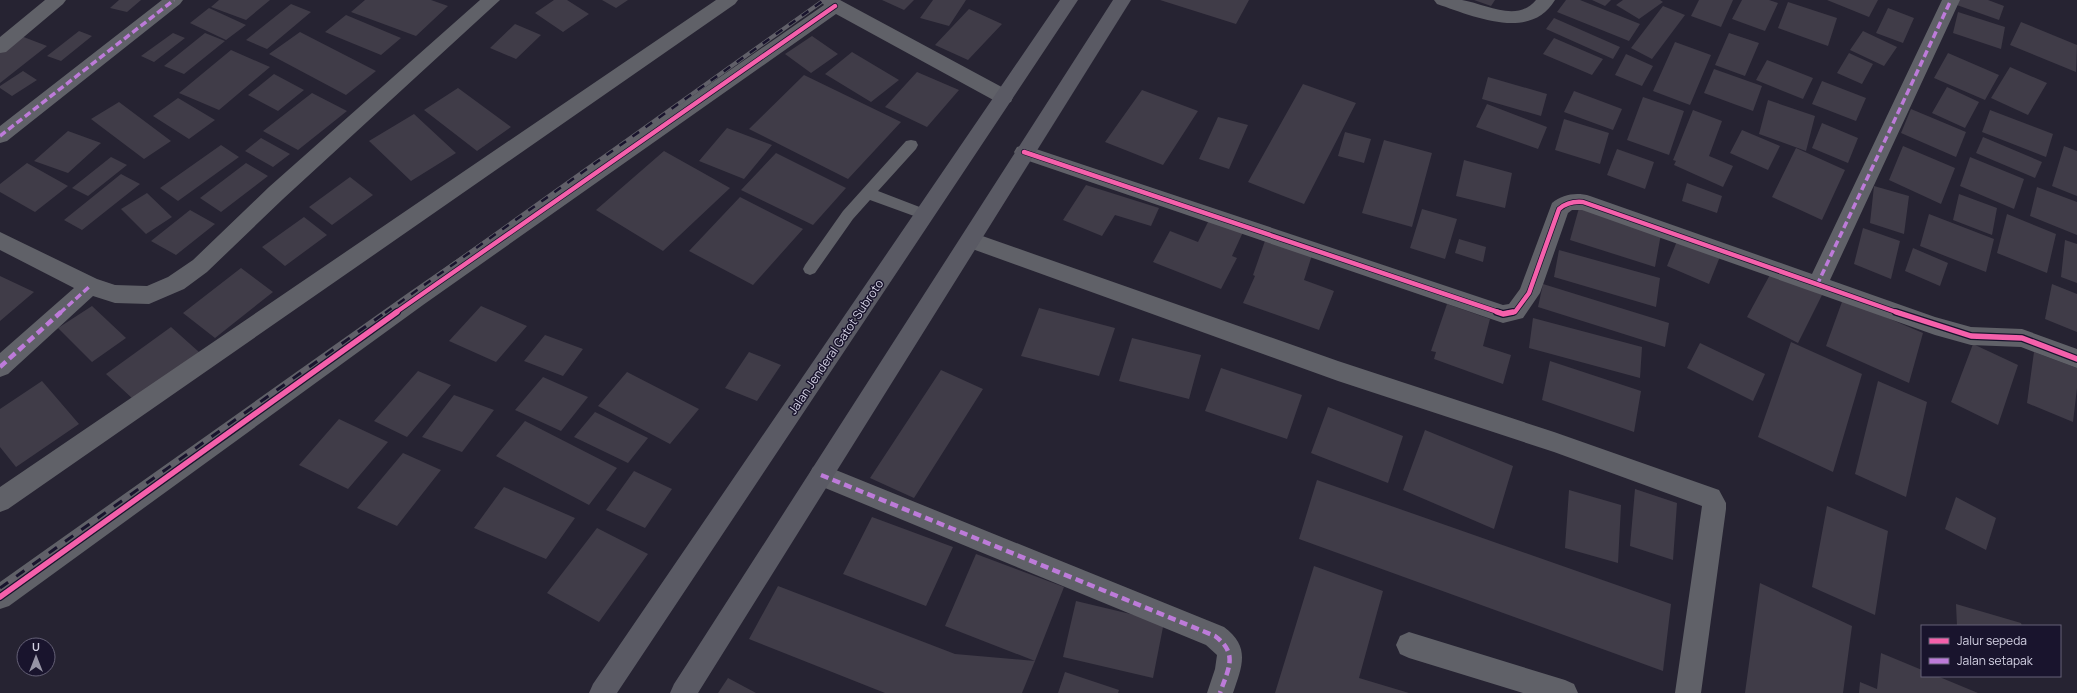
<svg xmlns="http://www.w3.org/2000/svg" width="2077" height="693" font-family="Manrope,sans-serif">
<style>
.building{fill:#403c48}
.lines{fill:none;stroke-linecap:round;stroke-linejoin:round}
.service{fill:#606168;fill-rule:evenodd}
.minor{fill:#606168;fill-rule:evenodd}
.secondary{fill:#5a5a64;fill-rule:evenodd}
.rail-far1-casing{stroke:#616069;stroke-width:4}
.rail-casing{stroke:#616069;stroke-width:4.5}
.rail-far1{stroke:#19142d;stroke-width:2.5;stroke-dasharray:8;stroke-linecap:butt}
.rail{stroke:#19142d;stroke-width:3;stroke-dasharray:10;stroke-linecap:butt}
.quiet-far1{stroke:#bd7bd9;stroke-width:3.5;stroke-dasharray:7 3.5;stroke-linecap:butt}
.quiet{stroke:#bd7bd9;stroke-width:4.5;stroke-dasharray:8 4.5;stroke-linecap:butt}
.cycleway-far1-casing{stroke:#19142d;stroke-width:6}
.cycleway-casing{stroke:#19142d;stroke-width:8}
.cycleway-far1{stroke:#f560ab;stroke-width:4.5}
.cycleway{stroke:#f560ab;stroke-width:5.5}
.labels{text-anchor:middle;stroke-width:3;stroke-linejoin:round;paint-order:stroke}
.street-label{font-size:12px;fill:#d4d2e4;stroke:#19142d}
</style>
<rect width="100%" height="100%" fill="#262332"/>
<path class="building" d="M119,0H141L127,12L110,8Z
M219,0H270L246,20L211,7Z
M365,0H431L448,6L416,36L351,12Z
M554,0H567L589,14L563,32L535,13Z
M602,0H628L616,8Z
M882,0H914L904,10Z
M933,0H966L949,26L920,18Z
M1160,0H1249L1236,24Z
M1474,0H1495L1491,6Z
M1566,0H1580L1640,24L1629,41L1557,12Z
M1592,0H1611L1605,6Z
M1623,0H1660L1663,2L1639,19L1616,5Z
M1699,0H1733L1721,27L1691,16Z
M1742,0H1769L1778,3L1765,31L1732,19Z
M1827,0H1878L1869,17Z
M1956,0H1988L2004,6L1999,20L1954,4Z
M1788,2L1837,18L1828,46L1778,28Z
M291,4L311,12L267,49L246,40Z
M1663,6L1685,15L1652,59L1631,48Z
M209,8L246,25L226,40L190,23Z
M1888,8L1914,18L1903,43L1876,33Z
M969,9L1002,24L968,60L935,45Z
M1958,12L2005,27L2001,49L1953,33Z
M346,15L401,38L381,55L325,32Z
M1554,18L1620,47L1613,59L1546,29Z
M2021,22L2077,45L2076,72L2010,45Z
M515,24L541,35L516,59L490,48Z
M79,31L92,36L61,61L47,56Z
M1863,31L1897,47L1884,66L1850,50Z
M300,32L376,71L346,95L269,54Z
M173,33L185,38L154,62L141,56Z
M205,33L225,41L184,74L164,66Z
M1729,33L1759,43L1745,76L1715,65Z
M21,36L47,46L0,83V52Z
M812,36L838,54L811,73L785,54Z
M1554,38L1603,59L1592,75L1543,54Z
M1675,42L1711,55L1690,105L1653,91Z
M231,50L270,67L219,110L179,93Z
M852,52L899,80L871,102L825,74Z
M1849,53L1873,64L1862,84L1837,73Z
M1948,53L1999,75L1985,100L1934,78Z
M1626,54L1653,66L1642,86L1615,75Z
M1767,60L1813,78L1803,99L1756,80Z
M2010,67L2047,83L2028,115L1991,98Z
M1714,69L1762,86L1753,111L1704,93Z
M23,71L37,80L12,96L0,88V86Z
M917,72L959,90L927,127L885,107Z
M274,74L304,90L278,111L248,95Z
M804,75L901,122L848,179L749,129Z
M1488,77L1547,94L1541,116L1482,99Z
M1822,81L1866,98L1856,121L1812,104Z
M1303,84L1356,103L1304,204L1248,182Z
M1947,87L1979,102L1965,128L1932,113Z
M458,88L511,127L477,151L424,110Z
M1142,90L1198,111L1163,165L1105,142Z
M1574,91L1622,109L1613,130L1564,112Z
M312,93L347,111L298,150L263,131Z
M1643,97L1684,111L1669,155L1627,140Z
M178,98L215,120L189,139L153,116Z
M1768,100L1815,116L1806,151L1759,134Z
M119,102L171,141L144,159L91,119Z
M1487,104L1547,127L1538,149L1476,127Z
M1911,109L1966,132L1956,157L1901,133Z
M1693,110L1722,121L1709,156L1733,166L1723,187L1674,165L1676,161L1673,160Z
M1990,110L2053,134L2046,157L1982,132Z
M414,114L456,153L411,181L369,141Z
M1218,117L1248,125L1229,169L1199,159Z
M1564,119L1609,133L1600,164L1555,150Z
M1822,123L1858,138L1848,163L1812,148Z
M727,128L772,145L744,179L699,161Z
M1742,130L1780,146L1768,170L1730,153Z
M68,131L101,143L68,173L34,161Z
M1345,132L1371,139L1364,163L1338,156Z
M1983,137L2042,162L2035,178L1976,153Z
M261,138L290,154L273,167L245,151Z
M1384,140L1432,153L1412,227L1362,213Z
M221,145L239,157L178,201L160,188Z
M1903,146L1955,168L1941,204L1889,180Z
M2064,146L2077,151V196L2052,186Z
M1796,148L1845,170L1822,220L1772,197Z
M1617,149L1654,162L1645,189L1607,175Z
M664,151L730,188L663,251L596,210Z
M776,153L846,188L813,225L741,190Z
M111,157L127,165L88,196L72,188Z
M1970,157L2024,179L2014,209L1960,186Z
M1464,160L1512,173L1505,208L1456,196Z
M27,163L68,186L35,212L0,192V184Z
M246,163L268,176L221,212L200,198Z
M121,174L140,184L82,230L64,220Z
M350,177L373,195L332,225L309,207Z
M1687,183L1722,196L1717,213L1682,201Z
M1086,185L1159,208L1151,226L1115,215L1102,236L1063,220Z
M1874,186L1909,196L1904,234L1870,223Z
M2037,187L2077,202V235L2030,216Z
M147,193L172,217L146,234L121,209Z
M1959,194L1997,208L1992,235L1953,220Z
M740,197L803,229L753,285L689,251Z
M1579,208L1661,234L1655,267L1570,240Z
M1422,209L1457,219L1445,259L1410,248Z
M190,210L215,224L176,255L151,241Z
M1929,214L1994,239L1986,272L1920,246Z
M2007,214L2056,234L2047,273L1997,253Z
M304,217L327,235L285,266L262,247Z
M1210,218L1244,230L1232,256L1237,258L1221,289L1153,262L1170,231L1198,242Z
M1863,228L1900,241L1891,279L1854,264Z
M1679,236L1721,254L1709,284L1667,266Z
M1266,238L1313,252L1304,280L1334,291L1319,330L1243,303L1255,276L1253,275Z
M1459,239L1486,247L1483,262L1455,253Z
M2065,240L2077,244V283L2061,277Z
M1913,248L1948,263L1940,286L1905,271Z
M1559,250L1660,278L1656,307L1554,277Z
M241,268L273,292L215,338L183,313Z
M1772,271L1822,295L1798,343L1747,317Z
M0,276L34,292L0,321Z
M1543,284L1669,323L1665,347L1538,307Z
M2052,284L2077,294V332L2045,319Z
M1843,299L1923,333L1909,383L1826,346Z
M1447,304L1490,319L1483,346L1511,355L1503,384L1434,359L1436,352L1431,351Z
M92,306L126,338L92,362L58,328Z
M481,306L527,326L496,362L449,341Z
M1039,308L1115,328L1099,376L1021,356Z
M1533,318L1642,347L1640,378L1529,348Z
M171,327L199,352L134,400L106,374Z
M545,335L583,349L563,376L524,361Z
M1132,338L1201,355L1189,399L1119,381Z
M1791,342L1862,374L1833,472L1758,437Z
M1700,343L1765,374L1753,401L1687,368Z
M1973,344L2018,365L1998,425L1951,402Z
M749,352L781,365L757,401L725,388Z
M2034,352L2077,368V388L2073,422L2027,403Z
M1550,361L1641,391L1634,432L1542,400Z
M1221,368L1302,395L1287,439L1205,411Z
M941,370L983,389L914,498L870,478Z
M418,371L451,385L407,437L374,421Z
M627,372L699,409L670,444L598,406Z
M543,377L588,397L561,431L515,410Z
M42,381L79,424L16,467L0,447V409Z
M1878,381L1927,402L1906,497L1855,474Z
M454,395L494,410L462,452L422,437Z
M1328,407L1403,436L1388,483L1311,453Z
M595,412L648,438L628,463L574,437Z
M339,419L388,442L348,489L299,465Z
M525,421L617,468L589,505L496,456Z
M1425,430L1513,466L1494,529L1403,490Z
M403,453L441,470L397,526L357,508Z
M634,471L672,489L645,528L606,510Z
M1317,480L1671,604L1663,671L1299,539Z
M504,487L575,518L546,559L474,528Z
M1635,489L1677,503L1673,560L1630,546Z
M1569,490L1621,505L1618,563L1565,548Z
M1956,497L1996,518L1986,550L1945,529Z
M1827,506L1888,531L1875,615L1812,587Z
M872,517L953,547L926,606L843,574Z
M597,528L648,554L599,622L547,593Z
M976,554L1064,587L1035,661L945,626Z
M1314,566L1383,591L1359,678L1409,693H1275Z
M1760,583L1852,626L1843,693H1745Z
M778,586L955,654L1035,661L1022,693H885L749,639Z
M1076,601L1164,622L1153,678L1063,657Z
M1956,604L2021,623L2022,626H1957Z
M1881,653L1922,670V676H1937L1978,693H1859L1860,682L1877,689Z
M1065,672L1119,690L1118,693H1058Z
M728,678L756,693H718Z"/>
<g class="lines">
<path class="service" d="M911,140L916,141L918,145L916,149L878,191L930,211L932,215L930,219L925,220L870,200L853,219L815,273L810,275L805,273L803,269L805,265L843,211L906,141Z"/>
<path class="minor" d="M45,0H66L63,4L6,52L0,53V37Z
M162,0H183L180,4L7,141L0,143V126Z
M480,0H500L283,199L207,272L184,289L149,304L115,303L93,296L8,374L0,377V353L74,288L0,250V232L97,279L115,285L147,286L168,277L193,260L269,187Z
M716,0H738L735,4L8,509L0,512V487Z
M820,0H840L1011,92L1013,97L1011,102L1004,104L997,102L836,14L423,305L9,606L0,609V582L408,293L824,5Z
M1434,0C1443,0 1454,0 1462,0C1486,4 1517,23 1536,0H1555C1530,42 1473,16 1437,4Z
M1942,0H1960L1830,280L1935,317L1971,327L2022,329L2077,349V368L2021,347L1971,345L1935,335L1582,210H1572L1568,213L1540,293L1523,318L1503,323L1017,157L1014,152L1017,147L1024,145L1503,305L1509,304L1520,289L1552,203C1563,194 1577,192 1590,196L1812,274Z
M971,232L1338,361L1554,432L1719,490L1726,503V509L1701,693H1675L1702,506L1554,452L1338,381L964,246L961,240L964,234Z
M821,464L1224,627C1251,647 1242,666 1233,693H1207L1215,669L1217,655L1206,645L813,483L809,475L813,467Z
M1409,632L1565,680L1574,684L1578,693H1523L1409,658L1400,654L1396,645L1400,636Z"/>
<path class="secondary" d="M1060,0H1078L617,693H589L593,684Z
M1113,0H1131L698,693H670L674,684Z"/>
<g class="rail-far1-casing">
<path id="rail-far1" d="M385,313L824,0"/>
</g>
<g class="rail-casing">
<path id="rail" d="M0,588L386,312"/>
</g>
<use href="#rail-far1" class="rail-far1"/>
<use href="#rail" class="rail"/>
<path class="quiet-far1" d="M0,136L174,0
M1817,285L1951,0
M60,313L90,286"/>
<path class="quiet" d="M0,367L61,312
M821,475L1215,636C1239,654 1228,669 1220,693"/>
<g class="cycleway-far1-casing">
<path id="cycleway-far1" d="M1024,152L1501,313
M395,313L835,6
M1507,313L1515,312L1529,293L1559,209C1566,203 1573,201 1583,202L1899,313"/>
</g>
<g class="cycleway-casing">
<path id="cycleway" d="M1497,312L1503,314L1513,312
M1896,312L1971,336L2022,338L2077,359
M0,597L397,312"/>
</g>
<use href="#cycleway-far1" class="cycleway-far1"/>
<use href="#cycleway" class="cycleway"/>
</g>
<g class="labels">
<g class="street-label">
<text transform="translate(836 347) rotate(-56)" y="4">Jalan Jenderal Gatot Subroto</text>
</g>
</g>
<rect x="1921" y="625" width="140" height="52" fill="#19142d" stroke="#646076"/>
<rect x="1929" y="638" width="20" height="6" fill="#f560ab" stroke="#646076"/>
<text x="1957" y="645" font-size="12" fill="#d4d2e4">Jalur sepeda</text>
<rect x="1929" y="658" width="20" height="6" fill="#bd7bd9" stroke="#646076"/>
<text x="1957" y="665" font-size="12" fill="#d4d2e4">Jalan setapak</text>
<g transform="translate(36 657)"><circle r="19" fill="#19142d" stroke="#646076"/>
<path d="M0-3L7 15L0 10L-7 15Z" fill="#9795a6"/>
<text y="-6" font-size="11" font-weight="bold" text-anchor="middle" fill="#d4d2e4">U</text>
</g>
</svg>
